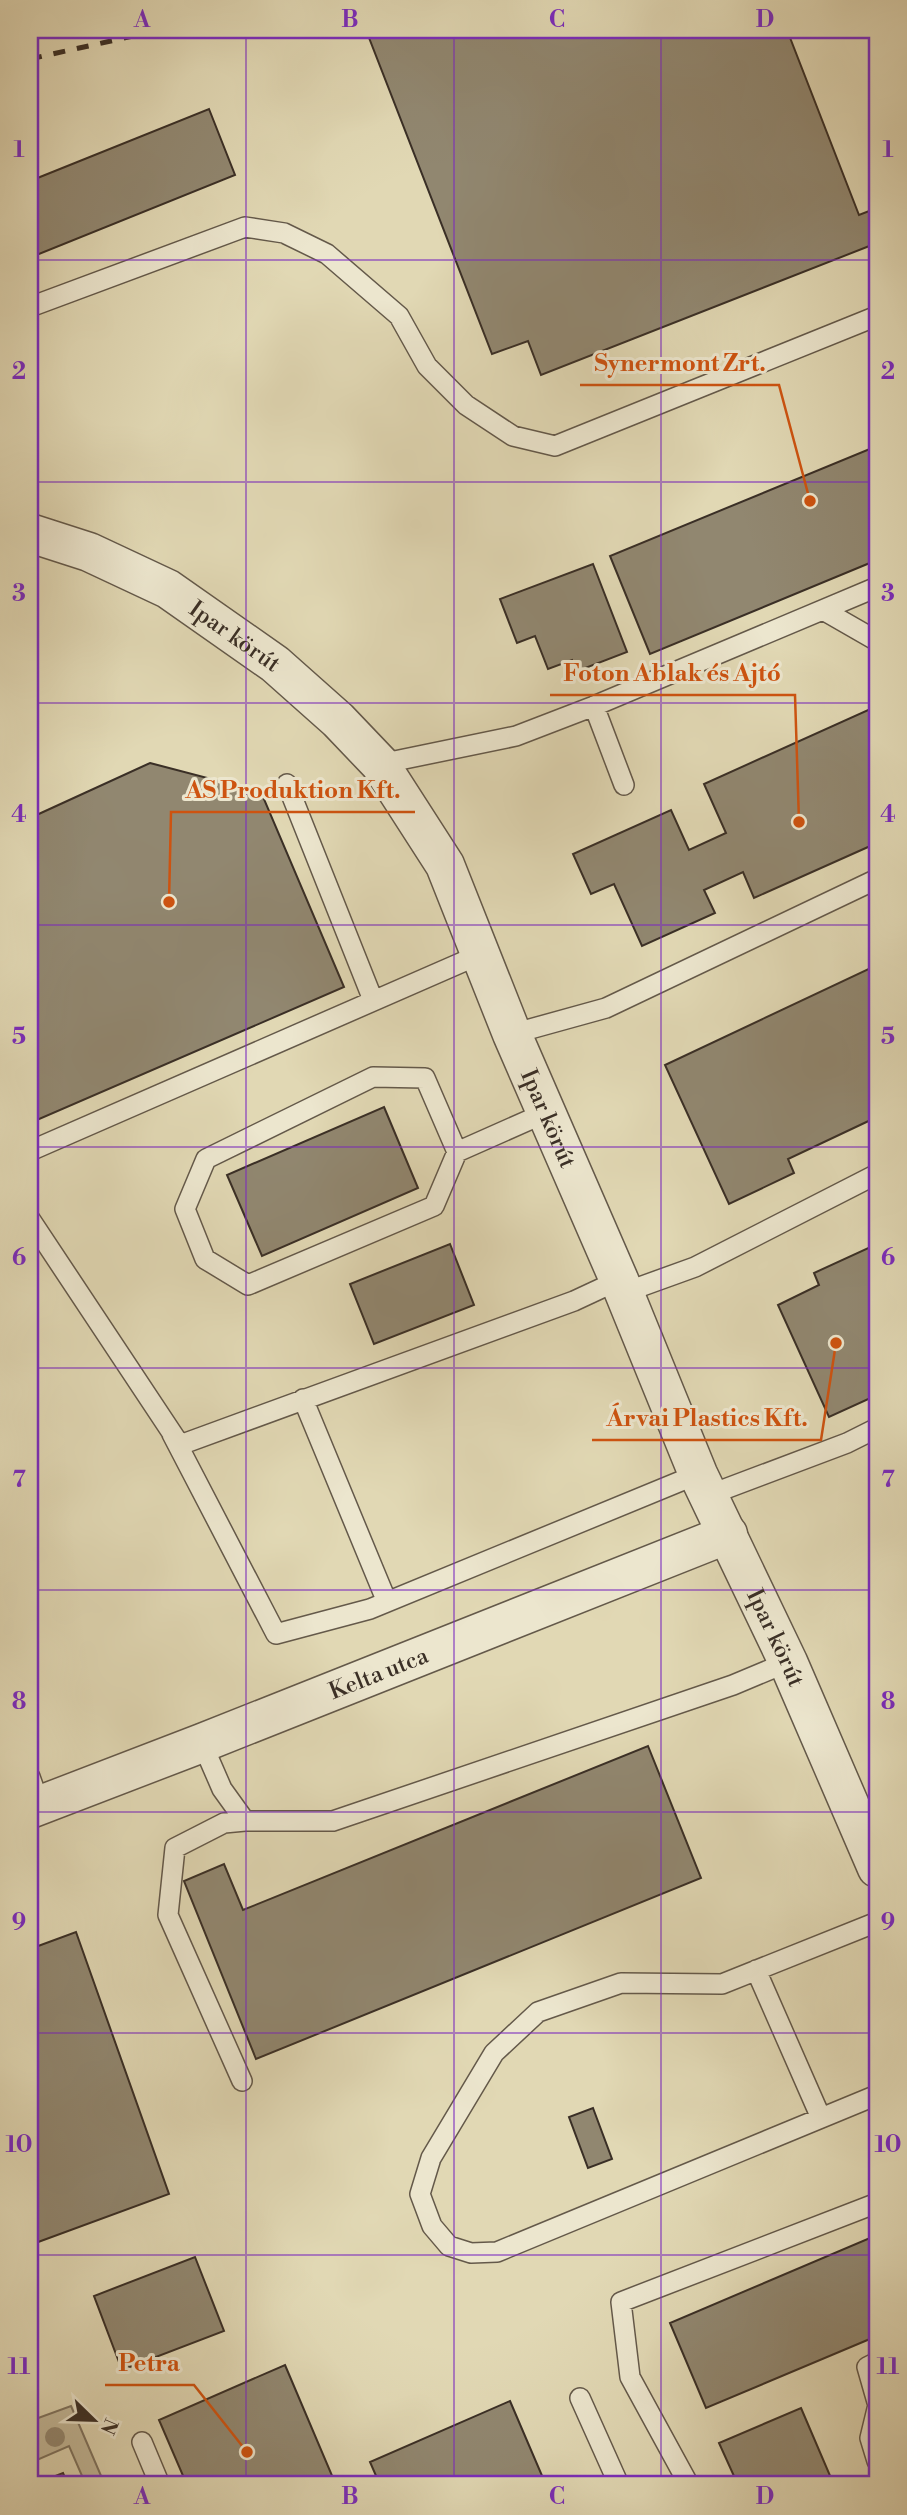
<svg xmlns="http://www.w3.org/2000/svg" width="907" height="2515" font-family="'Libre Bodoni',serif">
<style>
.green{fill:#c5bb9c;stroke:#807561;stroke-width:2}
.building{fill:#918770;stroke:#3a2f26;stroke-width:2}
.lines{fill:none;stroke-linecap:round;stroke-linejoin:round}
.lane-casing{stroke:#64594a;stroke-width:22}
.street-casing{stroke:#64594a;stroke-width:41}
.lane{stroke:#ece6ce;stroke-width:19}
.street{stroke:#ece6ce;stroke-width:38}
.rail{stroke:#3a2f26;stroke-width:5;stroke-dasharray:12 12;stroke-linecap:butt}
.tree{fill:#958a73}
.grid{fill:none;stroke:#7b2cbf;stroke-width:2;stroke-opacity:0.55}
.labels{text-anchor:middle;stroke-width:6;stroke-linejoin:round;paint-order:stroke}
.street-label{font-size:23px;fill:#3a2f26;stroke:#ece6ce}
.leader{fill:none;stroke:#ce5310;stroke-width:2.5}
.callout-dot{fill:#ce5310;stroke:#ece6ce;stroke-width:2.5}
.callout-label{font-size:24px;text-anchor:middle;font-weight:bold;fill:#ce5310;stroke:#ece6ce;stroke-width:6;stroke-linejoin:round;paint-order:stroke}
.neatline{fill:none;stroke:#7b2cbf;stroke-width:2.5}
.grid-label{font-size:23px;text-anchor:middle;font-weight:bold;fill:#7b2cbf}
</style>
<rect width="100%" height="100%" fill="#e1d8b4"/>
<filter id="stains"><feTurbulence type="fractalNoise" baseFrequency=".00286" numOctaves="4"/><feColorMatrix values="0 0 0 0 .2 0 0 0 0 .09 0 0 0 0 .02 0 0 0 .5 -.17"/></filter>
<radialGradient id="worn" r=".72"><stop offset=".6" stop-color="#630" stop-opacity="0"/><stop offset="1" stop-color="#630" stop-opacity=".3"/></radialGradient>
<path class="green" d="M71,2406L105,2485H86L69,2446L30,2463V2421Z"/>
<path class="building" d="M366,30H787L859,215L877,208V243L541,375L528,341L492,354Z
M209,109L235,175L34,256L30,246V181Z
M877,446V560L650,654L610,556Z
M593,564L627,652L575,672L572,660L548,669L535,636L517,643L500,599Z
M877,706V843L754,898L743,872L704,890L715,913L642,946L614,884L591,894L573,854L671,810L689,850L726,833L704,784Z
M150,763L261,792L344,987L30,1123V818Z
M877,965V1117L788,1159L794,1173L729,1204L665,1065Z
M384,1107L418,1188L262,1256L227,1175Z
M450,1244L474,1305L374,1344L350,1284Z
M877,1244V1382L870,1385L875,1396L829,1417L778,1305L819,1285L814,1273Z
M648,1746L701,1878L256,2059L184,1881L224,1864L243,1910Z
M76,1932L169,2194L30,2245V1949Z
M593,2108L612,2159L588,2168L569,2117Z
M877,2235V2336L706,2408L670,2323Z
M195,2257L224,2331L122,2370L94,2296Z
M285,2365L336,2485H187L159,2420Z
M510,2401L546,2485H380L370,2462Z
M801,2408L834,2485H738L719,2443Z
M63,2473L68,2485H32Z"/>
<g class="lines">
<g class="lane-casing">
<path id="lane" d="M30,307L245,227L284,233L327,254L399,316L427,366L466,405L513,436L555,446L877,316
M823,610L877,641
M594,706L624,785
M380,764L516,736L594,706L877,587
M287,784L373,1000
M512,1034L606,1008L877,879
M30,1151L481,954
M457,1152L425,1078L373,1077L206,1159L185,1209L205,1259L248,1285L434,1206L457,1152L545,1113
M30,1219L180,1445L574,1301L619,1280
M623,1293L695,1267L877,1174
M303,1399L387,1602
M172,1434L276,1634L370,1609L698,1474
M709,1495L847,1443L877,1428
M202,1743L222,1789L245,1821
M30,1777L40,1805
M877,1922L722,1984L621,1983L538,2012L494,2053L431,2158L420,2194L432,2226L449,2246L471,2253L497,2252L877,2095
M756,1970L821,2118
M242,2081L168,1915L175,1848L224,1823L245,1821H333L733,1685L788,1662
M877,2362L867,2367L877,2402
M580,2398L619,2485
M877,2409L870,2438L877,2461
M142,2442L160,2485
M689,2485L630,2377L621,2302L877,2203"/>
</g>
<g class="street-casing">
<g id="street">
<path id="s1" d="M30,533L89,552L168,589L275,664L338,720L380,764L445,865L512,1034L619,1280L698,1474L788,1662L877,1868"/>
<path id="s2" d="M30,1809L202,1743L728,1534"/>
</g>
</g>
<use href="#lane" class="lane"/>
<use href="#street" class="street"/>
<path class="rail" d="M30,59L160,30"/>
</g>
<circle class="tree" cx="55" cy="2437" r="10"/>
<path class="grid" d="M246,30V2485M454,30V2485M661,30V2485M30,260H877M30,482H877M30,703H877M30,925H877M30,1147H877M30,1368H877M30,1590H877M30,1812H877M30,2033H877M30,2255H877"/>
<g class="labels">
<g class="street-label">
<text dy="8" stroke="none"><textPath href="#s1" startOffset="231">Ipar körút</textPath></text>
<text dy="8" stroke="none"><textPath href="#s1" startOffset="819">Ipar körút</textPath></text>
<text dy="8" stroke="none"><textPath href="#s1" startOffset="1386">Ipar körút</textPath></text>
<text dy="8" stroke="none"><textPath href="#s2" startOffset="374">Kelta utca</textPath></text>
</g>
</g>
<path class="leader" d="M810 501L779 385H580M799 822L795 695H550M169 902L171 812H415M836 1343L821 1440H592M247 2452L194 2385H105"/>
<g class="callout-dot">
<circle cx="810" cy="501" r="7"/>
<circle cx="799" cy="822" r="7"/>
<circle cx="169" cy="902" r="7"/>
<circle cx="836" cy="1343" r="7"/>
<circle cx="247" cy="2452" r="7"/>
</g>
<g class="callout-label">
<text x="680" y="371">Synermont Zrt.</text>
<text x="672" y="681">Foton Ablak és Ajtó</text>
<text x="293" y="798">AS Produktion Kft.</text>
<text x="707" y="1426">Árvai Plastics Kft.</text>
<text x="149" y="2371">Petra</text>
</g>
<rect width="907" height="2515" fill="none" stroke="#e1d8b4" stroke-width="77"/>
<g transform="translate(94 2420) rotate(113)" stroke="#ece6ce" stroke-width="5" paint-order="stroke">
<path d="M0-5L12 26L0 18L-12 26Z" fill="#3a2f26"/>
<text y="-10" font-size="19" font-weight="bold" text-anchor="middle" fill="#3a2f26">N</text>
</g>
<rect x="38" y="38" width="831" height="2438" class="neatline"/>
<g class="grid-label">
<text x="142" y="27">A</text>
<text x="350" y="27">B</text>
<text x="557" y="27">C</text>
<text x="765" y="27">D</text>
<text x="19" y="157">1</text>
<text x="888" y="157">1</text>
<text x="19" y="379">2</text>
<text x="888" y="379">2</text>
<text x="19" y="601">3</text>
<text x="888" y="601">3</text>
<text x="19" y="822">4</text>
<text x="888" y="822">4</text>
<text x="19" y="1044">5</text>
<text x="888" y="1044">5</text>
<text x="19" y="1265">6</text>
<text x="888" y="1265">6</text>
<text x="19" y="1487">7</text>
<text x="888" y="1487">7</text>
<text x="19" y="1709">8</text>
<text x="888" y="1709">8</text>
<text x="19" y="1930">9</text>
<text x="888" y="1930">9</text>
<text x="19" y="2152">10</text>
<text x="888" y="2152">10</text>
<text x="19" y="2374">11</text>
<text x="888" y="2374">11</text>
<text x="142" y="2504">A</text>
<text x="350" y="2504">B</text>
<text x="557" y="2504">C</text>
<text x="765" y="2504">D</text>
</g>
<rect width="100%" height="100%" filter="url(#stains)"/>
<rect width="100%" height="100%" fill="url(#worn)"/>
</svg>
